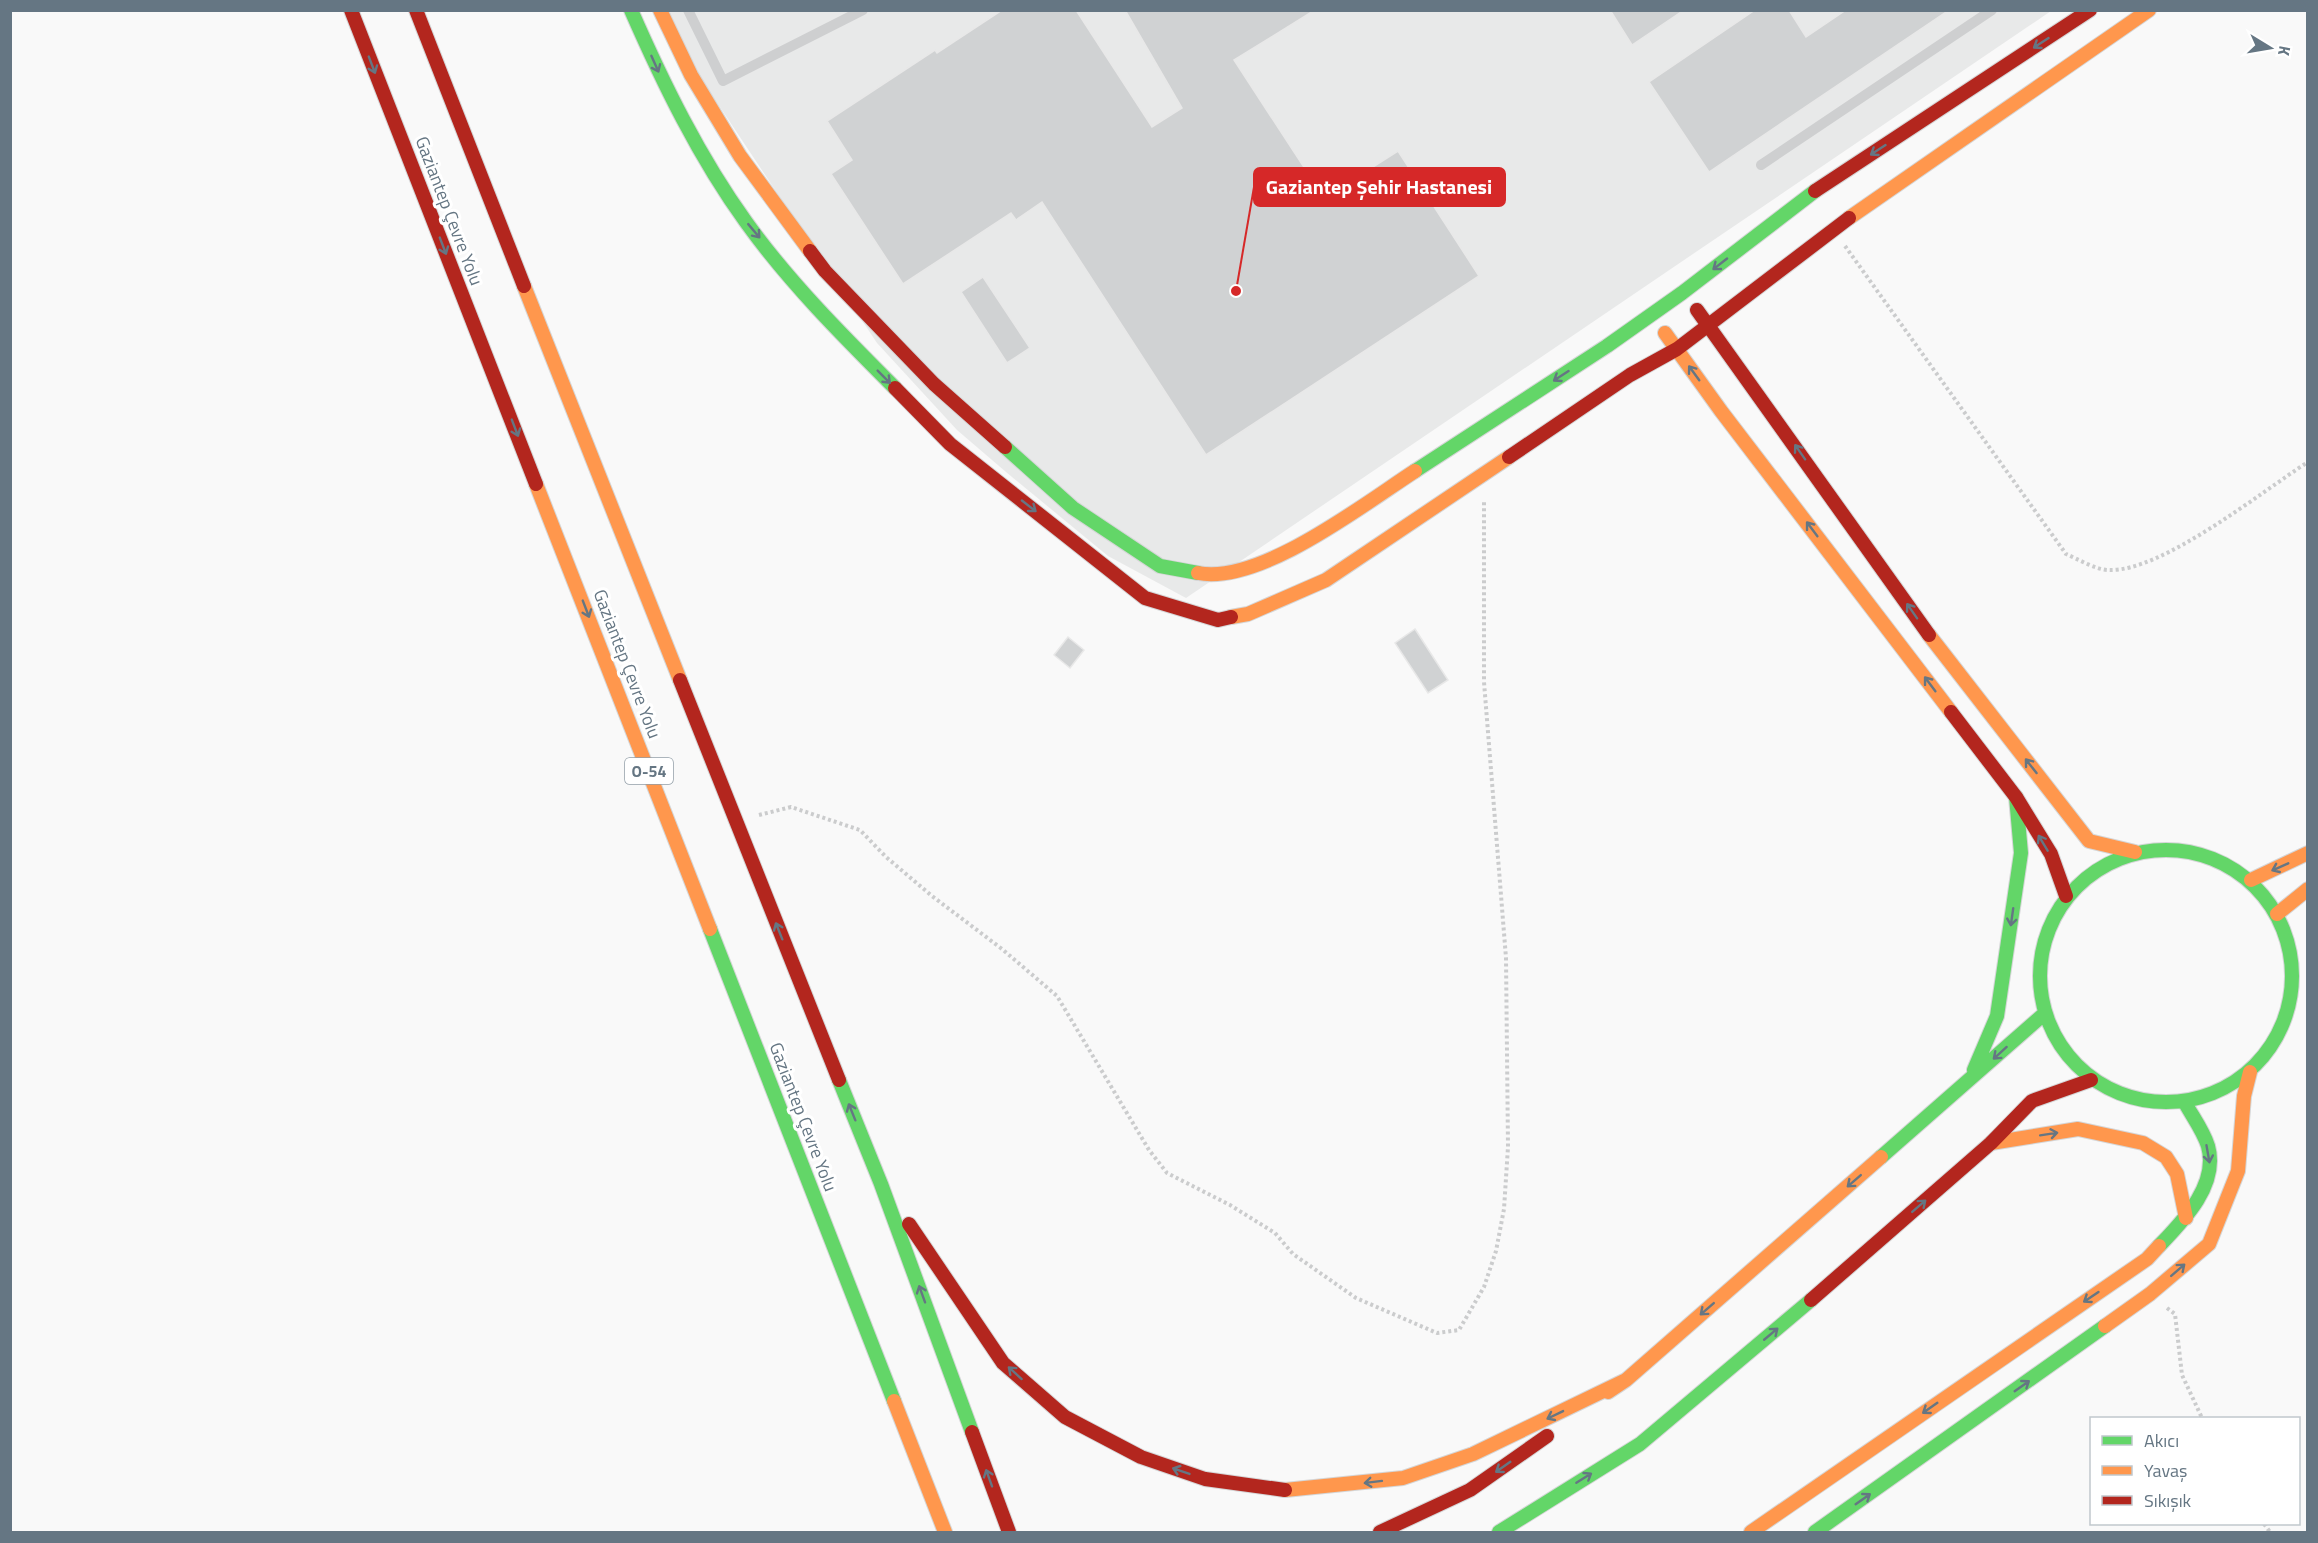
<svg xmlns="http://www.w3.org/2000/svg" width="2318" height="1543" font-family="'Titillium Web',sans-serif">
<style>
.built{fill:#e8e9e9}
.building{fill:#d0d2d3;stroke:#e8e8e8;stroke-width:1.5}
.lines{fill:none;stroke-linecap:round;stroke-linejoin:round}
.fast-casing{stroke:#d5d6d7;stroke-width:16}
.slow-casing{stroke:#d5d6d7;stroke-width:16}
.jam-casing{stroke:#d5d6d7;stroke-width:16}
.path{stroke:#cbcccd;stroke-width:4;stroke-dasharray:3 3;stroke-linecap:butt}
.lane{stroke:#cecfd0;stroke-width:10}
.fast{stroke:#63d668;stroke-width:14}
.slow{stroke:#ff974d;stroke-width:14}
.jam{stroke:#b3261e;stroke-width:14}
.oneway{stroke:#657683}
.labels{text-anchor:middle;stroke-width:6;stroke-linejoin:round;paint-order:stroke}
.shield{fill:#fff;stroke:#939fa8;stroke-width:1.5}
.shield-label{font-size:16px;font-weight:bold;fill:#657683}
.street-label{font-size:18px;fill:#657683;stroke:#fff}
.leader{fill:none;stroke:#d62828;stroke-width:2}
.callout-dot{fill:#d62828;stroke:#fff;stroke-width:2}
.callout{fill:#d62828;stroke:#d62828;stroke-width:2}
.callout-label{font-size:20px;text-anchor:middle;font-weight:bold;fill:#fff}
</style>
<rect width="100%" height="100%" fill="#f9f9f9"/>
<path class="built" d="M656,11H2051L1186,598L1108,556L1006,472L957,430L877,343Z"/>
<path class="building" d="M1002,10H1076L1152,127L1182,108L1125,10H1315L1234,60L1324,198L1398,151L1479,276L1206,455L1042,202L1016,220L1011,213L903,284L831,174L852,160L827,121L935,50L937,53Z
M1610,10H1684L1632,45Z
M1755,10H1789L1806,37L1846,10H1949L1709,172L1649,82Z
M983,277L1030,348L1007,363L961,292Z
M1415,629L1448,680L1428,693L1395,643Z
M1068,637L1084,650L1070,668L1054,655Z"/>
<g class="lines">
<g class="fast-casing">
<path id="fast" d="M631,10C663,83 699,157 746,222C789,282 843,336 895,388
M1005,447L1073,508L1160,566L1198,573
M1415,471L1607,346L1682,293L1815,191
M2040 976a126 126 0 1 1 252 0a126 126 0 1 1-252 0Z
M710,929L894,1401
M1974,1070L1997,1016L2021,853L2016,797
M839,1080L881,1184L972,1432
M1881,1157L2044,1014
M2159,1246C2183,1221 2219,1185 2208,1146C2203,1130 2192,1116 2184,1101
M1499,1532L1640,1444L1811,1300
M1815,1532L2105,1326"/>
</g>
<g class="slow-casing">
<path id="slow" d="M660,10L691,75L740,156L810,251
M1849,218L2149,10
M524,286L680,680
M1665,333L1721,411L1951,712
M536,484L710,929
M1198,573C1260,585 1364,504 1415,471
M1231,617L1248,614L1326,580L1509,457
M1929,635L2089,841L2135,852
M2251,880L2308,853
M2277,914L2308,889
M1991,1143L2078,1129L2143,1143L2166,1157L2177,1174L2186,1218
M2105,1326L2150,1294L2209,1244L2238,1171L2244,1096L2250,1072
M1608,1392L1626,1380L1881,1157
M894,1401L945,1532
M1285,1490L1403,1478L1473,1454L1626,1380
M1751,1532L2147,1259L2159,1246"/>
</g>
<g class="jam-casing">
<path id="jam" d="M351,10L536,484
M416,10L524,286
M1815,191L2090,10
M810,251L825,271L934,384L1005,447
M1697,310L1929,635
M895,388L950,444L1145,598L1218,620L1231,617
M1509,457L1630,375L1677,349L1849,218
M680,680L839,1080
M1951,712L2016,797L2051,854L2066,896
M909,1224L1003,1363L1065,1417L1141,1457L1205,1479L1285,1490
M1811,1300L1991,1143L2032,1101L2091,1080
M972,1432L1009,1532
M1380,1532L1470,1490L1547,1436"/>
</g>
<path class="path" d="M1845,246L2066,554C2078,559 2096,570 2109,570C2162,572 2261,492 2308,462
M759,815L791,807L860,830L886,857L932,896L1002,949L1057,996L1149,1150L1167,1173L1230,1205L1275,1233L1293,1254L1356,1298L1437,1333L1459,1330L1484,1287L1496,1251L1504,1209L1508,1147L1506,958L1484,682V501
M2167,1308L2175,1314L2182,1375L2202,1418
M2264,1524L2270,1532"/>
<path class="lane" d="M688,10L723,81L863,10
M1761,165L1992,10"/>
<use href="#fast" class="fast"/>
<use href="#slow" class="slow"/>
<use href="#jam" class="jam"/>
</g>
<defs><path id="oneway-shaft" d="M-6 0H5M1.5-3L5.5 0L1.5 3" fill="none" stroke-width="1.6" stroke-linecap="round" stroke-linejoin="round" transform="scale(1.5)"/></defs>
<g class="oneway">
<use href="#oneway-shaft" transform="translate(2041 43) rotate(147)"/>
<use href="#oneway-shaft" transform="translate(655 64) rotate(66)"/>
<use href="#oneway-shaft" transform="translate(372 65) rotate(69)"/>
<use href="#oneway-shaft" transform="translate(1878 150) rotate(147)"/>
<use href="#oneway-shaft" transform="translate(754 231) rotate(50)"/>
<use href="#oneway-shaft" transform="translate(443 246) rotate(69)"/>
<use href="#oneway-shaft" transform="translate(1720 264) rotate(142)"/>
<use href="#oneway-shaft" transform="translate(1694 373) rotate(-126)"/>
<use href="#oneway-shaft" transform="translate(1561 376) rotate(147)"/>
<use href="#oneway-shaft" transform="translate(884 377) rotate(45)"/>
<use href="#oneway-shaft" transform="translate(515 428) rotate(69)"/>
<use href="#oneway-shaft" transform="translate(1800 452) rotate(-125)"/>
<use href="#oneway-shaft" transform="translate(1029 506) rotate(38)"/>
<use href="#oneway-shaft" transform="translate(1812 529) rotate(-127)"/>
<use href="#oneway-shaft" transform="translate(586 609) rotate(69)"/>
<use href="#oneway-shaft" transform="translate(1912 611) rotate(-125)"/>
<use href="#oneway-shaft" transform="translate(1930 684) rotate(-127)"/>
<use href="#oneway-shaft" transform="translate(2031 766) rotate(-128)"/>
<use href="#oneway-shaft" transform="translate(2043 843) rotate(-121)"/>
<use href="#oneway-shaft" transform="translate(2280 867) rotate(156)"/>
<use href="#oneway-shaft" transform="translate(2012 917) rotate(98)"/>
<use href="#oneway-shaft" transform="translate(779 931) rotate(-112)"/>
<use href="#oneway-shaft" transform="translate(2000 1053) rotate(138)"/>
<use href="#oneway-shaft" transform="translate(852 1112) rotate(-112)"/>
<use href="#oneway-shaft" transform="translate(2049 1134) rotate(-9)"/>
<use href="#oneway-shaft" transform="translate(2208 1154) rotate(80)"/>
<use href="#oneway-shaft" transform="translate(1854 1181) rotate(139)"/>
<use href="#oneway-shaft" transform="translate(1919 1206) rotate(-41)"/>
<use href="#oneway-shaft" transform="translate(2178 1270) rotate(-41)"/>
<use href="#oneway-shaft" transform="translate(922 1294) rotate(-110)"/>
<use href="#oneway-shaft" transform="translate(2091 1297) rotate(146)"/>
<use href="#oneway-shaft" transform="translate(1707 1309) rotate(139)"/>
<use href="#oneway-shaft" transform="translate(1771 1334) rotate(-40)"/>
<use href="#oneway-shaft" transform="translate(1015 1373) rotate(-138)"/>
<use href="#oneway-shaft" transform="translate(2022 1386) rotate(-35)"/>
<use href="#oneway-shaft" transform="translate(1930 1408) rotate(145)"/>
<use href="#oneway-shaft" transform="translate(1555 1415) rotate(154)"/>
<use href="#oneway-shaft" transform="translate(1503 1467) rotate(145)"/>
<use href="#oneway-shaft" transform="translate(1181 1471) rotate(-161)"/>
<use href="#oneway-shaft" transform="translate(989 1478) rotate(-110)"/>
<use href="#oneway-shaft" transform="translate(1584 1478) rotate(-32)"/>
<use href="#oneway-shaft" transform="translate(1373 1482) rotate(173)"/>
<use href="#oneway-shaft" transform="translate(1863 1499) rotate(-35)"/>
</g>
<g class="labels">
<rect class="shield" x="625" y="758" width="48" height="26" rx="4.5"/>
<g class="shield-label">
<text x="649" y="777">O-54</text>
</g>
<g class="street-label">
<text transform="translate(449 211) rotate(69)" y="6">Gaziantep Çevre Yolu</text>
<text transform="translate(627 664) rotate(69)" y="6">Gaziantep Çevre Yolu</text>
<text transform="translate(803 1117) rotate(69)" y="6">Gaziantep Çevre Yolu</text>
</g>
</g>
<path class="leader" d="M1236 291L1254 187"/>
<circle class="callout-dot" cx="1236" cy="291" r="6"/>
<rect class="callout" x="1254" y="168" width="251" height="38" rx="6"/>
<g class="callout-label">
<text x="1379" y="194">Gaziantep Şehir Hastanesi</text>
</g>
<rect width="2318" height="1543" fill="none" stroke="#657683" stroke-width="24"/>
<rect x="2090" y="1417" width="210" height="108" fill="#ffffff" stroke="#c1c8cd" stroke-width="1.5"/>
<rect x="2102" y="1436" width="30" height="9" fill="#63d668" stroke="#c1c8cd" stroke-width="1.5"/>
<text x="2144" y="1447" font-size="18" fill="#657683">Akıcı</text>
<rect x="2102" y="1466" width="30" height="9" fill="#ff974d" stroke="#c1c8cd" stroke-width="1.5"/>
<text x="2144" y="1477" font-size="18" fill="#657683">Yavaş</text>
<rect x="2102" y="1496" width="30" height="9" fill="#b3261e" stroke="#c1c8cd" stroke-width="1.5"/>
<text x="2144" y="1507" font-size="18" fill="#657683">Sıkışık</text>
<g transform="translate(2270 48) rotate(101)" stroke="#ffffff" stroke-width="4.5" paint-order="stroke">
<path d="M0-4.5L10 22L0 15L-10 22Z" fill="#657683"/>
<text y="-9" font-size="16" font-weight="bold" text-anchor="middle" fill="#657683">K</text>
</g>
</svg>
